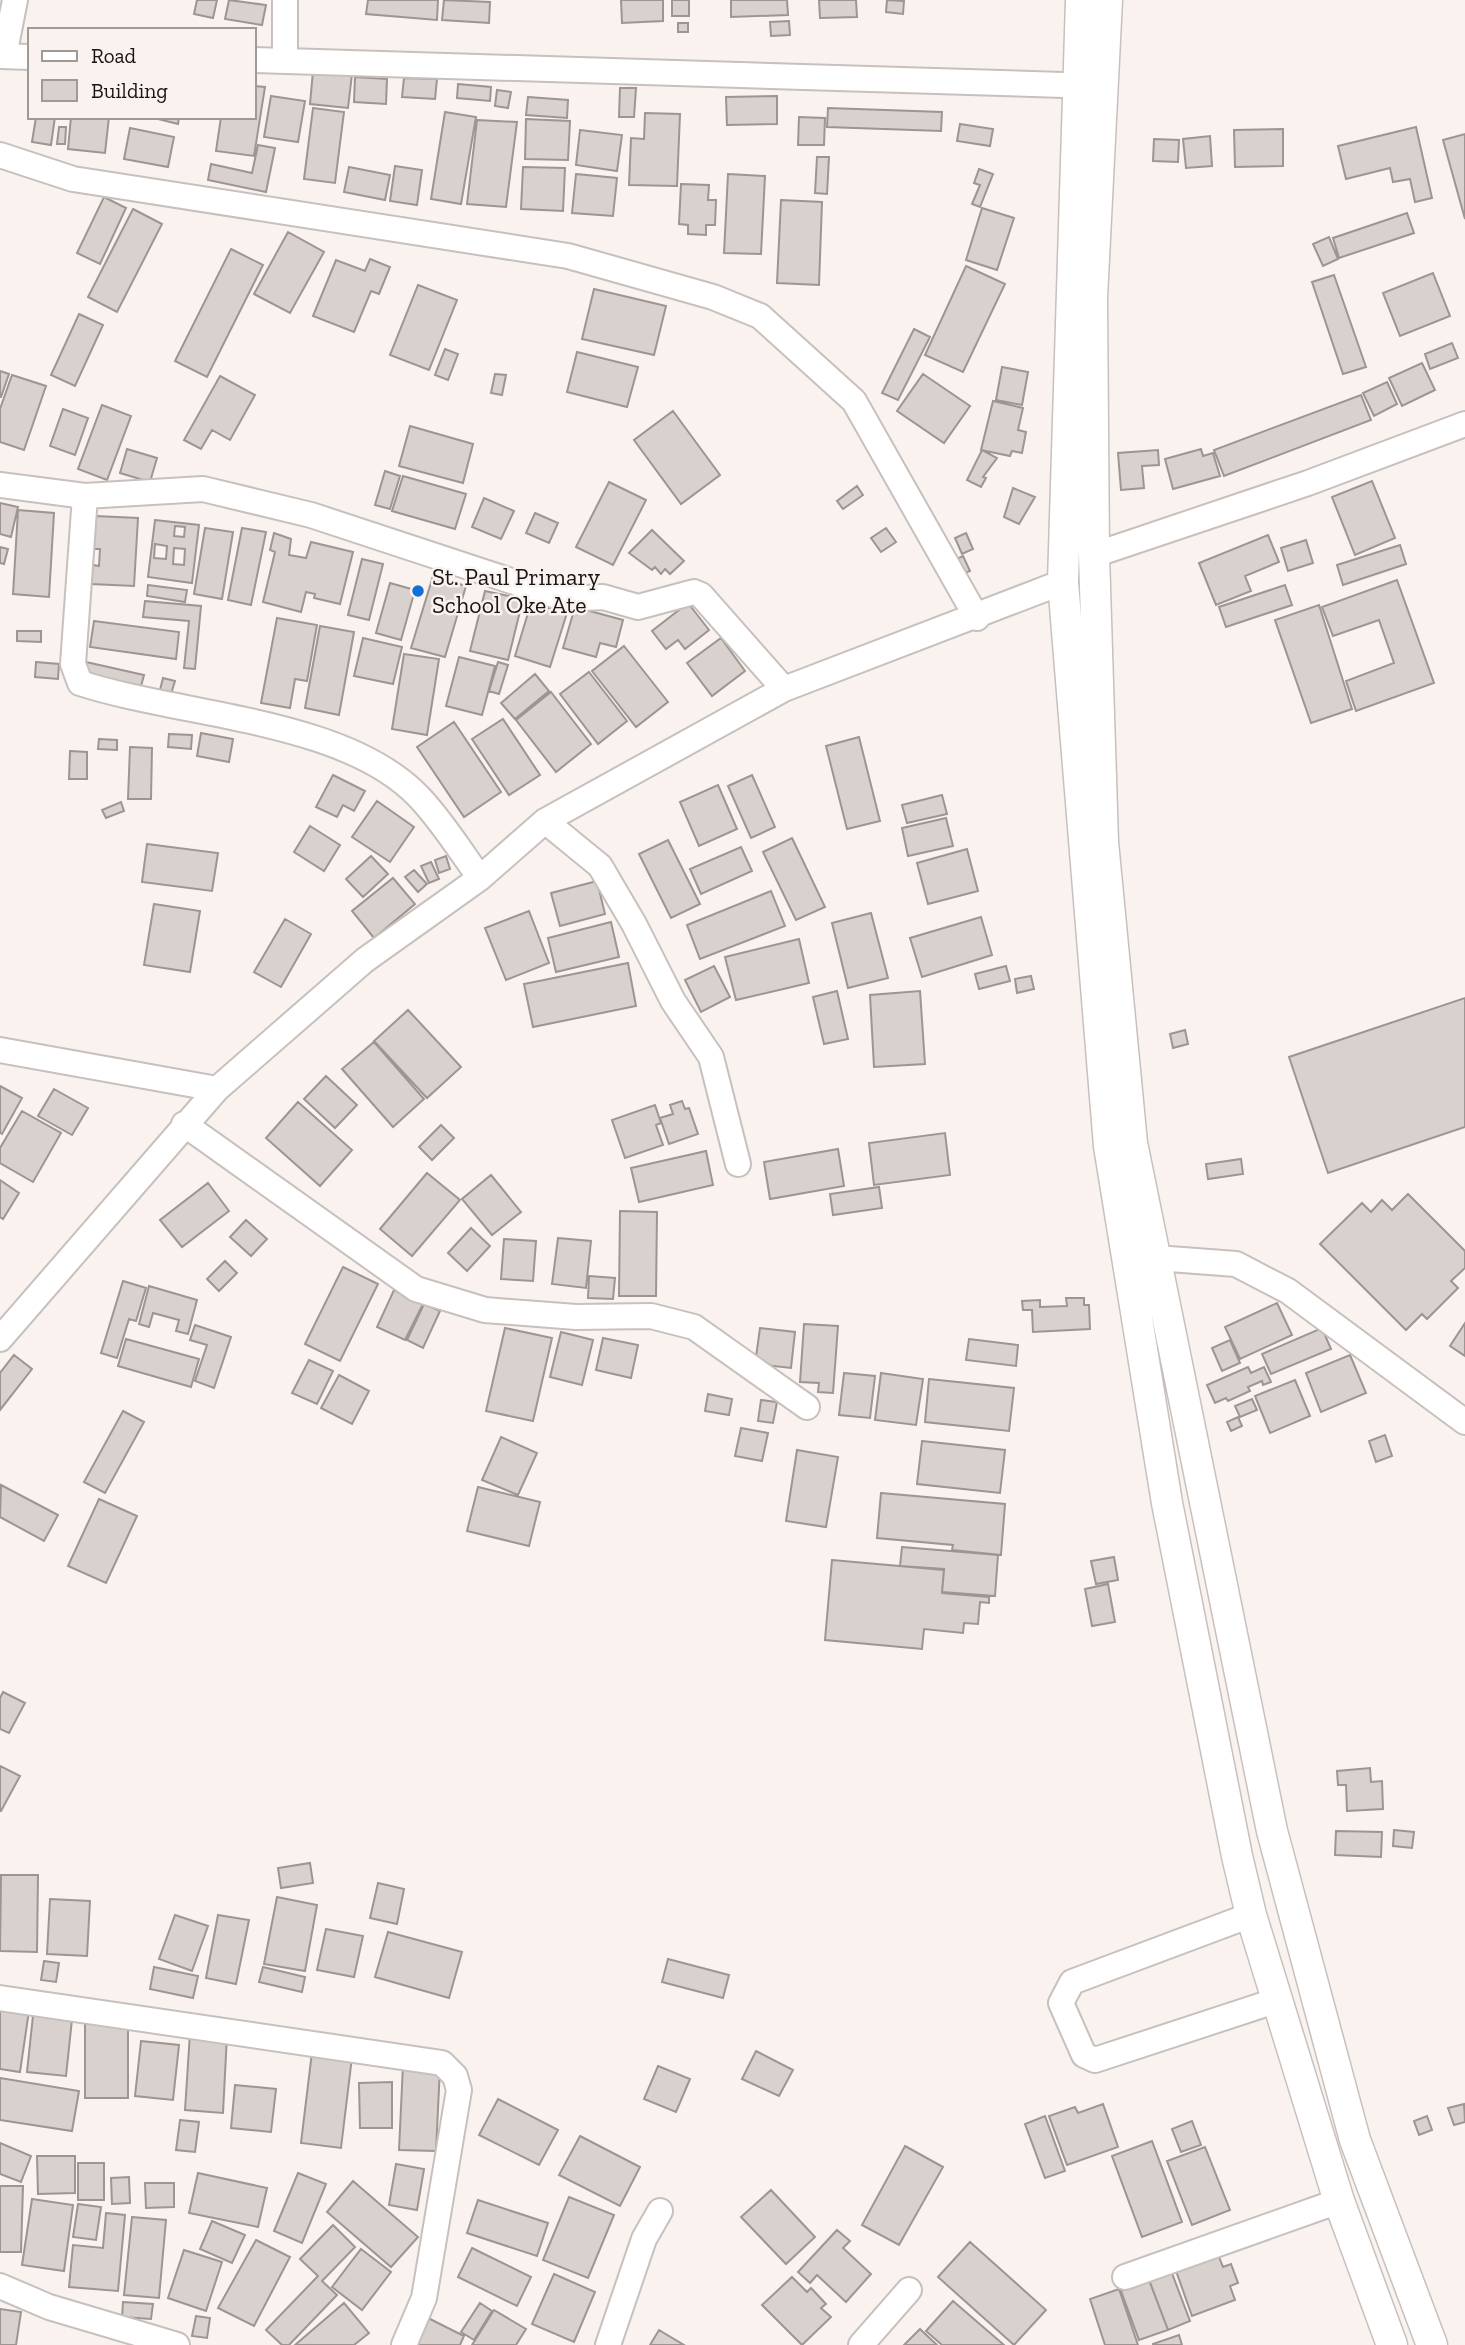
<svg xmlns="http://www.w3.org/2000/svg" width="1465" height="2345" font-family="'Zilla Slab',serif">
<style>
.building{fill:#d9d1ce;stroke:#9c9592;stroke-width:2;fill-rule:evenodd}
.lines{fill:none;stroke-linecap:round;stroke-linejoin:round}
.minor-casing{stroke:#c7c0bc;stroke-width:28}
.major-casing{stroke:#c7c0bc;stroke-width:33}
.minor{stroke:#fff;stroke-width:24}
.major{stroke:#fff;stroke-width:30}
.poi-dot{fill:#136fd8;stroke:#faf2ef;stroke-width:2.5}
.labels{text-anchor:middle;stroke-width:5;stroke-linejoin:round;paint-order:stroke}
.poi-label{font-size:24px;fill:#181514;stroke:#faf2ef;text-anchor:start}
</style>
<rect width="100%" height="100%" fill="#faf2ef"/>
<path class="building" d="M197,0H217L213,18L194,14Z
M229,0L266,5L262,25L225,19Z
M368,0H438L437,20L366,14Z
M444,0L490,2L489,23L442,20Z
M621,0H663V21L622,23Z
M672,0H689V16H672Z
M731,0H787L788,15L731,17Z
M819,0H856L857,17L820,18Z
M887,0L904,1L903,14L886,12Z
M789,21L790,35L771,36L770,22Z
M678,23H688V32H678Z
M313,71L352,74L348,108L310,104Z
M355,77L387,79L386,104L354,102Z
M404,78L437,79L435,99L402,97Z
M458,84L491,87L490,101L457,98Z
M254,86L265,87L254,156L216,151L221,117H254Z
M620,88H636L634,117H619Z
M497,90L511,92L508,108L495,106Z
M271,96L305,101L298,142L264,137Z
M777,96V124L727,125L726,97Z
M528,97L568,100L567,118L526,115Z
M313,108L344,112L335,183L304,179Z
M828,108L942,112L941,131L827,127Z
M445,112L476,117L461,204L431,199Z
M645,113L680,114L677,186L629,185L631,138L644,139Z
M36,117H55L51,145L32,142Z
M71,117H109L105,153L68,149Z
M150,117H179L178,124Z
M799,117L825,118L824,145H798Z
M526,119L570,121L568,160L525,159Z
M477,120L517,122L506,207L467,204Z
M960,124L993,129L990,146L957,141Z
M59,127H66L65,144H57Z
M1416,127L1432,198L1415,202L1410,179L1393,182L1390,168L1346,179L1338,146Z
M130,128L174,137L168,167L124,159Z
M1283,129V166L1235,167L1234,130Z
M580,130L622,135L617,171L576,165Z
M1465,134V219L1443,140Z
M1210,136L1212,166L1186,168L1183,139Z
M1154,139L1179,140L1178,162L1153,161Z
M258,145L275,148L266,192L208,180L211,164L252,173Z
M817,157H829L827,194L815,193Z
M395,166L422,170L417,205L390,201Z
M349,167L390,175L385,200L344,192Z
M523,167L565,168L563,211L521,209Z
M979,169L993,174L980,207L972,204L980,185L974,183Z
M576,174L617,178L613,216L572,213Z
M728,174L765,176L761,254L724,253Z
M681,184L709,185L708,200H716L715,225H706V235L688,234V225L679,224Z
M104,197L126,208L100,264L77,253Z
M781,200L822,202L819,285L777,283Z
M982,208L1014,218L997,270L966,260Z
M133,209L162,224L117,312L88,297Z
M1407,213L1414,233L1339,258L1333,238Z
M288,232L324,252L290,313L254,294Z
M1329,237L1338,259L1323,266L1313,244Z
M231,249L263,265L207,377L175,361Z
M370,259L390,267L379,294L371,291L354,332L313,316L336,260L365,271Z
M966,266L1005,284L963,372L925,355Z
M1433,273L1450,316L1400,336L1383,293Z
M1334,275L1366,367L1343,374L1312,282Z
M418,285L457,300L429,370L390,355Z
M594,289L666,306L654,355L582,339Z
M79,314L103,325L75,386L51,375Z
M914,329L930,337L898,400L882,393Z
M1452,343L1458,358L1430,369L1425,354Z
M445,349L458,354L448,380L435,375Z
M577,352L638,367L627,407L567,392Z
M1422,363L1435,390L1402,406L1389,378Z
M1002,367L1028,372L1022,405L996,400Z
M0,371L9,374L1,397H0Z
M495,374L506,375L502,395L491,393Z
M923,374L970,406L944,443L897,411Z
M12,375L46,386L24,450L0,442V409Z
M220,376L255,395L230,440L212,430L201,449L184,440Z
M1387,382L1397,404L1374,416L1363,393Z
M1361,395L1371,420L1224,476L1214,450Z
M993,401L1023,408L1018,430L1026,432L1022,453L1012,451L1010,456L981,450Z
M102,405L131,416L107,480L78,469Z
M63,409L88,418L75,455L50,446Z
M673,411L720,475L681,504L634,440Z
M410,426L473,444L463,483L399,466Z
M127,449L157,458L150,482L120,473Z
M1201,449L1203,456L1213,453L1220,476L1173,489L1165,459Z
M982,450L997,458L983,477L986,478L981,487L967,480Z
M1158,450L1159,465L1142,466L1144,488L1121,490L1118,453Z
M385,471L400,476L390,509L375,505Z
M403,476L466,494L455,529L392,511Z
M1372,481L1395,538L1355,555L1332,497Z
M609,482L646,500L613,565L576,547Z
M857,486L863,495L843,509L837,501Z
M1013,488L1035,497L1019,524L1004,517Z
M484,498L514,511L501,539L472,527Z
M0,503L18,507L11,537L0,534Z
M18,510L54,513L49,597L13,594Z
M535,513L558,523L549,543L526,533Z
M95,516L138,518L134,586L91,584L93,565L99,566L100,549H94Z
M155,520L199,525L192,583L148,577ZM175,526L185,527L184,537L174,536ZM155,544L167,546L166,559L154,558ZM174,548L185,549L184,565L173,564Z
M205,528L233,532L222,599L194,594Z
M242,528L266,532L251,605L228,600Z
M886,528L896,542L881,552L871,538Z
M652,530L684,561L670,574L665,569L661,574L655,567L652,570L629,553Z
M274,533L291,539L289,555L306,558L311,542L353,552L340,604L314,598L315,594L306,592L301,612L263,602L275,552L270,550Z
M966,533L973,549L962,554L955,538Z
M1268,535L1279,562L1245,576L1251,591L1216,605L1199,563Z
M1306,540L1313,563L1288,571L1281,548Z
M1400,545L1406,564L1343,585L1337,565Z
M0,547L8,549L4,564L0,563Z
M963,556L970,571L958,576L952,561Z
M362,559L383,564L369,620L348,615Z
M433,576L466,586L445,657L411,648Z
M1397,580L1434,683L1356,711L1346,681L1394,663L1379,620L1333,636L1322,607Z
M390,583L415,590L401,640L376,633Z
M148,585L187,590L185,602L147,596Z
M1285,585L1292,605L1226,627L1219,607Z
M485,591L523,599L508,660L470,651Z
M145,601L201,606L195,669L184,668L189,621L143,617Z
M531,603L567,613L550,667L515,656Z
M688,603L709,630L685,649L678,640L666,649L652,631Z
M1319,605L1352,709L1311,723L1275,620Z
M575,607L623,620L616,647L600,643L596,657L563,648Z
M277,618L317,625L307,681L295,679L290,708L261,703Z
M94,621L179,632L176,659L90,647Z
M320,626L354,632L339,715L305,708Z
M17,631H41V642L17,641Z
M363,638L402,647L393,684L354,676Z
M721,638L745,671L712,696L687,663Z
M624,646L668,702L636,727L592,671Z
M404,654L439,659L427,735L392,729Z
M459,657L495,666L482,715L446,706Z
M36,662L59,664L58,679L35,677Z
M86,662L144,675L140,690L82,678Z
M498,662L508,665L499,694L489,691Z
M589,672L627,721L598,744L560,694Z
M535,674L549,691L515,719L501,703Z
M163,678L175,681L170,697L159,694Z
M551,692L591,744L556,772L516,720Z
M503,719L540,775L509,795L472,739Z
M454,722L501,792L464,817L417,747Z
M201,733L233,739L229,762L197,756Z
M169,734L192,735L191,749L168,747Z
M859,737L880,821L847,829L826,746Z
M99,739L117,740V750L98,749Z
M130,747L152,748L151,799H128Z
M70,751L87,752V779H69Z
M333,775L365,791L354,811L343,805L337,817L316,807Z
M752,775L775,827L751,838L728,786Z
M718,785L737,829L699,846L680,802Z
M942,795L947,814L907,823L902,805Z
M377,801L414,827L390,862L352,837Z
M121,802L124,811L106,818L102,810Z
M946,818L953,846L908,856L902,828Z
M310,826L340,845L324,871L294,852Z
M792,838L825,907L796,920L763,852Z
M668,840L700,904L671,918L639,854Z
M147,844L218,853L212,891L142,882Z
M741,847L752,871L701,894L690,869Z
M967,849L978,891L928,904L917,863Z
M371,856L388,874L363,897L346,879Z
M446,856L450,869L439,873L435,860Z
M431,862L439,879L429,883L421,866Z
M414,870L427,884L418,892L405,877Z
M393,878L415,904L374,938L352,911Z
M597,881L605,914L560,926L551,893Z
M771,891L785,926L700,959L687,925Z
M154,904L200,911L190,972L144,965Z
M529,911L549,963L506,980L485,928Z
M871,913L888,978L848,988L832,923Z
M981,917L992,955L922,977L910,938Z
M285,919L311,934L281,987L254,972Z
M611,922L619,957L556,972L548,938Z
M799,939L809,983L736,1000L725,957Z
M628,963L636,1006L533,1027L524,984Z
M714,966L730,997L701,1012L685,980Z
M1006,966L1010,981L979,989L975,974Z
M1031,976L1034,989L1017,993L1015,979Z
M837,991L848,1039L824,1044L813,997Z
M920,991L925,1064L874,1067L870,995Z
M1465,998V1127L1328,1173L1289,1057Z
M408,1010L461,1067L427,1098L374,1041Z
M1185,1030L1188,1044L1173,1048L1170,1034Z
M374,1042L424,1099L393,1127L342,1069Z
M326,1076L357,1105L335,1128L304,1099Z
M0,1086L22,1098L2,1134L0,1133Z
M54,1089L88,1108L72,1135L38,1116Z
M682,1101L685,1109L689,1108L698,1134L669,1144L660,1118L673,1114L670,1105Z
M298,1102L352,1150L320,1186L266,1138Z
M655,1105L661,1123L656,1125L663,1145L625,1158L612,1120Z
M22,1111L61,1133L33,1182L0,1163V1148Z
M441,1125L454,1138L432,1160L419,1147Z
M945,1133L950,1175L874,1185L869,1143Z
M838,1149L844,1186L770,1199L764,1162Z
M706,1151L713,1185L639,1202L631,1168Z
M1241,1159L1243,1174L1208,1179L1206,1164Z
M427,1173L460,1200L412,1256L380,1229Z
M491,1175L521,1212L492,1235L462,1199Z
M0,1180L19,1193L3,1219L0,1217Z
M208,1183L229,1211L182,1247L160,1220Z
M879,1187L882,1208L833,1215L830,1194Z
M1408,1194L1465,1251V1268L1451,1281L1458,1288L1427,1319L1422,1314L1406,1330L1320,1244L1362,1203L1371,1212L1382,1200L1392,1210Z
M620,1211L657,1212L656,1296H619Z
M246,1220L267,1239L251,1256L230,1237Z
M471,1228L490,1246L467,1271L448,1253Z
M558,1238L591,1241L586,1288L552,1284Z
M504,1239L536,1241L533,1281L501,1279Z
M225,1261L237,1273L219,1291L207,1279Z
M343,1267L378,1284L340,1361L305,1344Z
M589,1276L615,1278L613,1299L588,1298Z
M123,1281L146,1288L136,1321L129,1319L117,1358L101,1353Z
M149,1286L197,1300L188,1334L176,1331L179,1320L153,1313L149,1327L139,1324Z
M394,1290L423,1304L405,1340L377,1327Z
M1066,1298H1084V1305H1089L1090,1329L1033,1332L1032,1310H1023L1022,1301L1040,1300V1307L1067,1306Z
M1277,1303L1292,1335L1240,1359L1225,1327Z
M424,1304L440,1311L423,1348L407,1340Z
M1465,1323V1356L1450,1346Z
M804,1324L838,1326L833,1393L818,1392L819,1383L800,1382Z
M195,1325L231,1337L214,1388L195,1381L207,1345L190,1340Z
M505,1328L552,1338L533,1421L486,1411Z
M760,1328L795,1332L791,1368L755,1364Z
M1322,1328L1331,1349L1271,1374L1262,1354Z
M561,1332L593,1340L582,1385L550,1377Z
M603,1338L638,1345L631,1378L596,1370Z
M126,1339L199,1359L191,1387L118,1366Z
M969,1339L1018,1345L1016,1366L966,1360Z
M1230,1340L1240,1363L1222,1371L1212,1348Z
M14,1355L32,1369L0,1410V1373Z
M1350,1355L1366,1393L1321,1412L1306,1373Z
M309,1360L333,1371L317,1404L292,1393Z
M1248,1367L1251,1373L1264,1367L1271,1382L1263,1385L1262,1381L1248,1387L1250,1391L1228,1401L1226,1398L1215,1403L1207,1385Z
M844,1373L875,1376L870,1418L839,1415Z
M881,1373L923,1379L916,1425L875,1420Z
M339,1375L369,1391L352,1424L321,1408Z
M929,1379L1014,1388L1009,1431L925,1422Z
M1295,1380L1310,1416L1270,1433L1255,1396Z
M708,1394L732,1399L729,1415L705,1411Z
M1252,1399L1257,1410L1240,1417L1235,1406Z
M761,1400L777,1402L773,1423L758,1421Z
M123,1411L144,1422L105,1493L84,1482Z
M1238,1417L1242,1426L1231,1431L1227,1422Z
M741,1428L768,1433L762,1461L735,1456Z
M1385,1435L1392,1456L1376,1462L1369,1441Z
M501,1437L537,1453L518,1495L482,1480Z
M922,1441L1005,1450L1000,1493L917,1484Z
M797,1450L838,1457L826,1527L786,1521Z
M1,1485L58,1515L44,1541L0,1517Z
M478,1487L540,1502L529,1546L467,1531Z
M881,1493L1005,1504L1001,1555L952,1550L953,1545L877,1538Z
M99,1499L137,1516L106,1583L68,1566Z
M902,1547L998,1555L995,1596L942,1592L944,1569L900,1566Z
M1114,1557L1118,1580L1096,1584L1091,1561Z
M832,1560L944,1570L942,1593L989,1597V1603L980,1602L978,1624L964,1623L963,1633L924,1629L922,1649L825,1640Z
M1108,1584L1115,1622L1092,1626L1085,1589Z
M3,1692L25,1703L9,1733L0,1729V1698Z
M0,1766L20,1776L1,1811H0Z
M1370,1768L1371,1782L1382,1781L1383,1809L1347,1811L1346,1785H1338L1337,1771Z
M1394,1830L1414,1832L1412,1848L1393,1846Z
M1336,1831L1382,1832L1381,1857L1335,1855Z
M310,1863L313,1883L281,1888L278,1868Z
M1,1875H38L37,1952L0,1951Z
M378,1883L404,1889L397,1924L370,1918Z
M277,1897L317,1905L305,1971L264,1964Z
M50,1899L90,1901L87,1956L47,1954Z
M175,1915L208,1926L192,1971L159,1959Z
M218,1915L249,1920L236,1984L206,1978Z
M326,1929L363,1936L354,1977L317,1970Z
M388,1932L462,1952L449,1998L375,1977Z
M668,1959L729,1975L723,1998L662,1982Z
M44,1961L59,1963L56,1982L41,1980Z
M154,1967L198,1976L193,1998L150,1989Z
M263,1967L305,1977L302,1992L259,1982Z
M0,2000L30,2004L20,2072L0,2069Z
M34,2006L73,2010L66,2076L27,2072Z
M85,2023H128V2098H85Z
M190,2033L227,2035L223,2113L185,2110Z
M141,2041L179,2045L173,2100L135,2096Z
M756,2051L793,2070L779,2096L742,2079Z
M312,2052L352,2057L341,2148L301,2143Z
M403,2065L440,2067L436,2151L399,2150Z
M658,2066L690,2079L676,2112L644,2099Z
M0,2078L79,2091L72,2131L0,2120Z
M392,2082V2128H360L359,2083Z
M235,2085L276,2089L271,2132L231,2128Z
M498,2099L558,2130L539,2165L479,2135Z
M1103,2104L1118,2147L1067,2165L1049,2116L1075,2107L1078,2113Z
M1464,2104L1465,2122L1454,2125L1448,2108Z
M1045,2116L1065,2171L1045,2178L1025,2124Z
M1427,2116L1432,2130L1419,2135L1414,2121Z
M180,2120L199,2122L195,2152L176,2150Z
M1192,2121L1201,2145L1181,2152L1172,2129Z
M580,2136L640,2167L620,2206L559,2175Z
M1152,2141L1182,2222L1142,2237L1112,2156Z
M0,2143L31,2156L21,2182L0,2174Z
M905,2146L943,2167L899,2245L862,2225Z
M1205,2147L1230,2210L1192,2225L1167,2161Z
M37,2156H75V2193L38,2194Z
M78,2163H104V2200H78Z
M396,2164L424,2169L417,2210L389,2205Z
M198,2173L267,2188L258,2227L189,2213Z
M298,2173L326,2184L302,2243L274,2231Z
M129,2177L130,2203L112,2204L111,2178Z
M353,2181L418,2237L391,2267L327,2212Z
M145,2183H174V2207L146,2208Z
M0,2186H23L21,2252H0Z
M771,2190L815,2237L786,2264L741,2217Z
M569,2197L614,2215L588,2278L543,2260Z
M32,2199L73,2205L64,2271L22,2265Z
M478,2200L548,2223L537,2256L467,2233Z
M78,2204L101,2207L96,2240L73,2237Z
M106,2213L125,2215L118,2291L69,2287L73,2245L103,2248Z
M132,2217L166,2220L159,2298L124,2295Z
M212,2221L245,2235L232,2263L200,2249Z
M333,2225L355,2247L322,2281L337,2295L289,2345H282L266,2330L318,2276L300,2259Z
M837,2230L850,2241L843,2248L871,2274L846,2302L817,2275L810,2283L798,2272Z
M256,2240L290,2257L254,2326L218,2308Z
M970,2242L1046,2310L1014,2345L938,2277Z
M472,2248L531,2277L517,2306L458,2277Z
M361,2249L391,2272L362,2310L332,2287Z
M184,2250L222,2262L206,2311L168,2298Z
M1217,2252L1223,2267L1231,2264L1238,2283L1230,2286L1235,2300L1192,2316L1175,2268Z
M1170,2268L1190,2321L1168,2330L1148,2277Z
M554,2274L595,2292L574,2342L532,2324Z
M792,2277L807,2292L811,2288L826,2304L821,2308L831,2317L802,2345L762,2305Z
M1149,2280L1168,2330L1139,2340L1121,2291Z
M1119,2289L1138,2345H1105L1090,2299Z
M953,2301L1004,2345H942L926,2331Z
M123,2302L153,2304L151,2319L122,2317Z
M344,2303L369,2333L354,2345H295Z
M480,2303L492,2311L474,2340L461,2332Z
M0,2309L21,2312L16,2345H0Z
M494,2310L526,2329L516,2345H472Z
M196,2316L210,2318L207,2338L192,2336Z
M426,2317L464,2336L460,2345H412Z
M920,2329L937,2345H904Z
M659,2330L684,2345H650Z
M1179,2335L1182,2345H1153V2344Z"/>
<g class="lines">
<g class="minor-casing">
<path id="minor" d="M285,0V61
M0,56L30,57
M4,56L15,0
M254,60L1096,86
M0,155L73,179L568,256L713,297L760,316L854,401L977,618
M0,485L85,496L203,489L311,515L566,599L603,597L638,607L694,592L701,595L784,689
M85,496L73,664L80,683C181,716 345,719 419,797C442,821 461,852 480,878
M1094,555L1308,483L1465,424
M545,821L600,866L634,924L673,1001L711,1057L738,1164
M0,1050L217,1089
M184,1124L416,1289L485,1310L576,1317L651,1316L694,1327L807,1407
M1156,1258L1236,1264L1288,1291L1465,1422
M0,1339L217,1089L365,960L480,878L545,821L784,689L1063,582
M1251,1915L1072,1982L1061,2003L1084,2055L1095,2060L1278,2000
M0,1998L442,2063L455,2076L459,2090L424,2298L404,2345
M1125,2277L1339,2201
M0,2286L49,2307L177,2345
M608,2345L644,2239L660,2211
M861,2345L909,2290"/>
</g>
<g class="major-casing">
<path id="major" d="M1081,0L1063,582L1109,1146L1167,1503L1237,1856L1251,1915L1339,2201L1392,2345
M1107,0L1092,298L1094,555L1103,842L1132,1143L1272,1831L1355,2140L1432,2345"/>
</g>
<use href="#minor" class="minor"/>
<use href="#major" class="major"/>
</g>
<circle class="poi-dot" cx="418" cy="591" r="7"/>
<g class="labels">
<g class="poi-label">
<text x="432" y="585">St. Paul Primary<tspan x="432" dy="28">School Oke Ate</tspan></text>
</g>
</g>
<rect x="28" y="28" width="228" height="91" fill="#faf2ef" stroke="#a09a97" stroke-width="2"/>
<rect x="42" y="51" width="35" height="10" fill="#ffffff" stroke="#a09a97" stroke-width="2"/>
<text x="91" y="63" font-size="21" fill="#181514">Road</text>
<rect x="42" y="80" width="35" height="21" fill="#d9d1ce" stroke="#a09a97" stroke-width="2"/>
<text x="91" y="98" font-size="21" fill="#181514">Building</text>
</svg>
